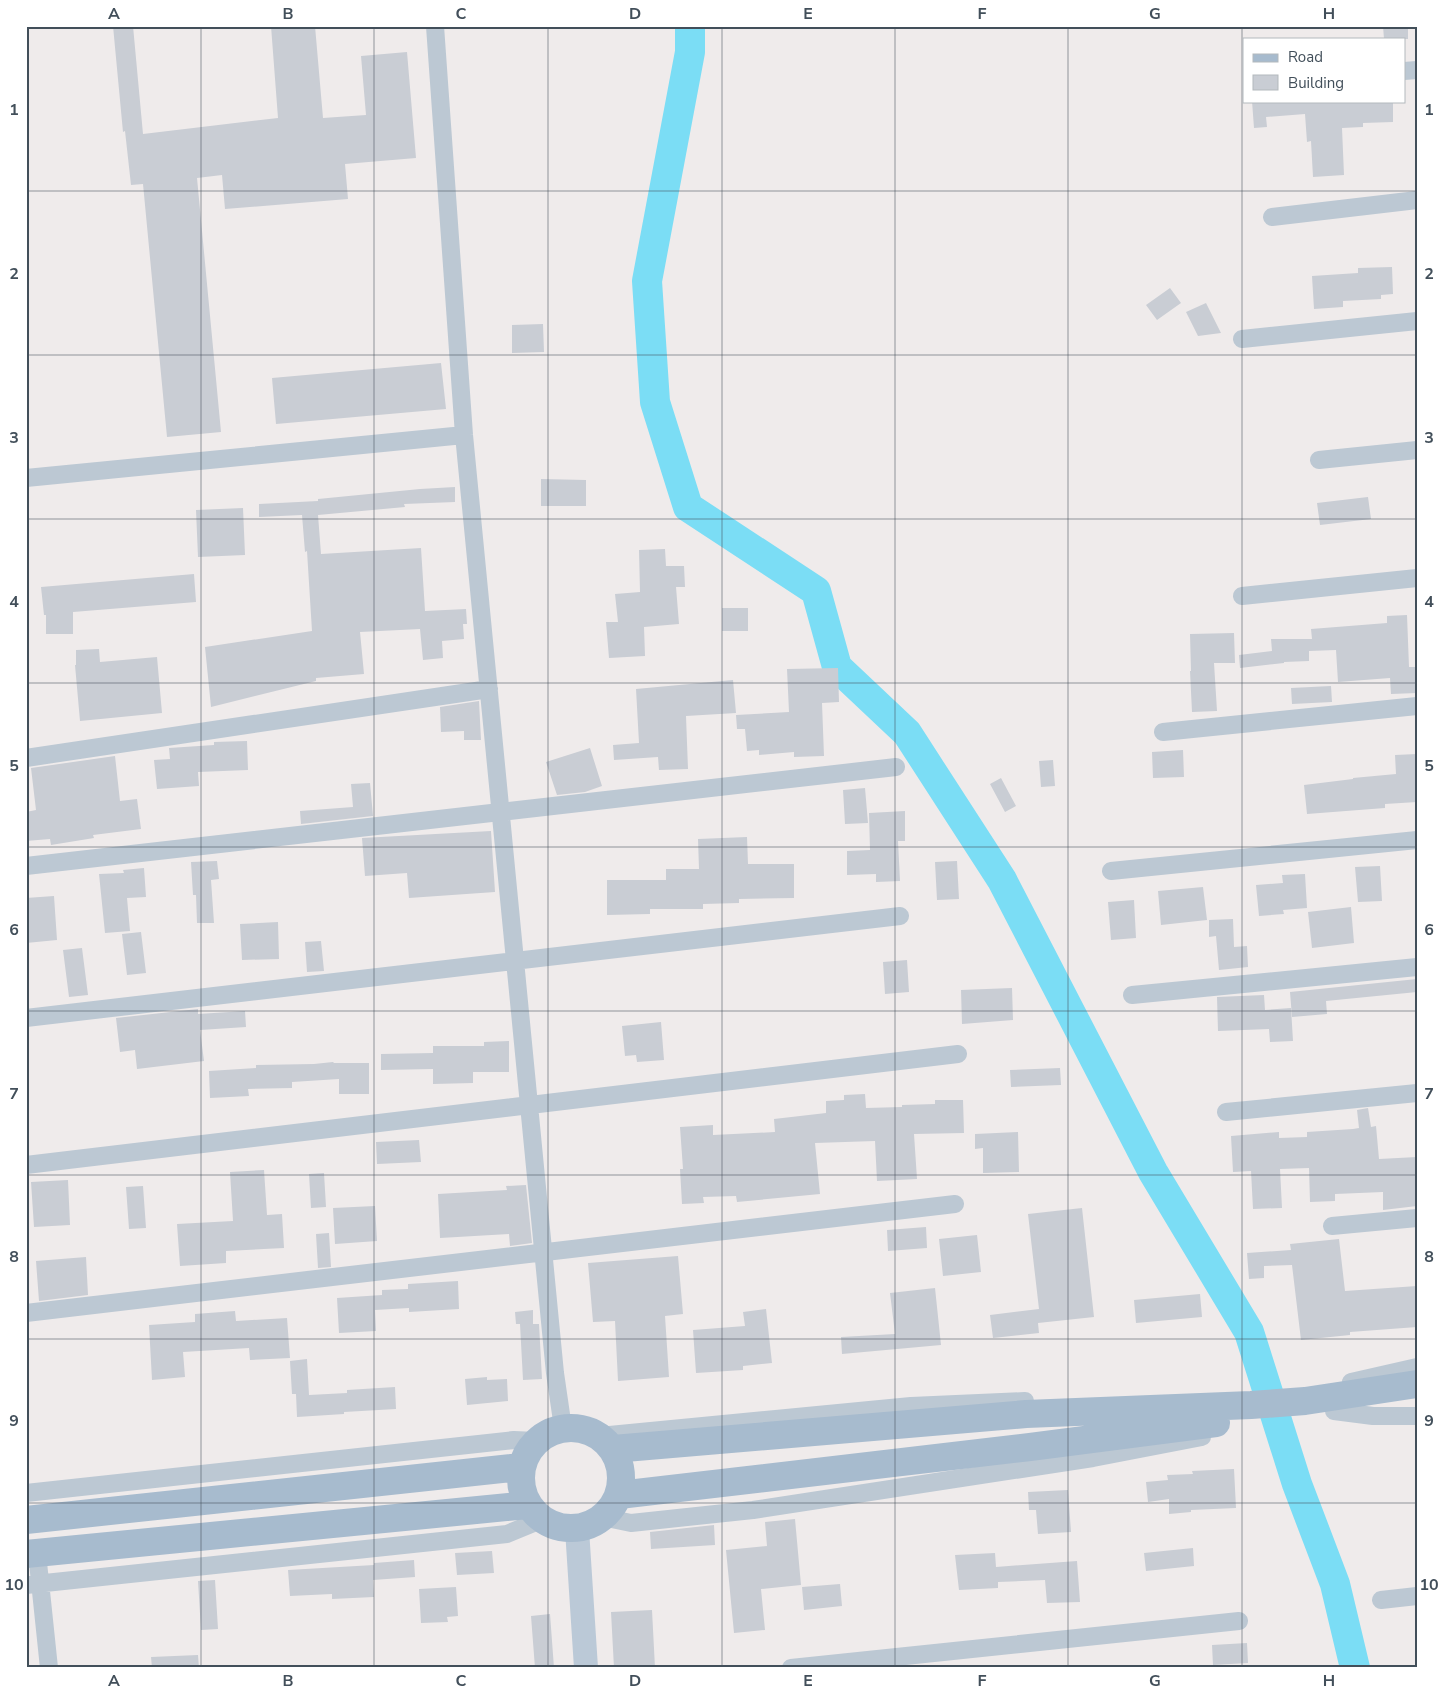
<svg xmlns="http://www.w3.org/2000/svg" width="1443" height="1694" font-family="'Nunito Sans',sans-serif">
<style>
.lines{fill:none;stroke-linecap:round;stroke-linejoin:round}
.river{stroke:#7bddf5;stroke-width:30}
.building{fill:#c9cdd4}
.minor{stroke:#bcc8d3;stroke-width:18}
.secondary{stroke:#bbc9d7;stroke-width:24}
.primary{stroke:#a7bbce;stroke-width:28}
.grid{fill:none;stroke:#424f5a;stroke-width:1;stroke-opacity:0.55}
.neatline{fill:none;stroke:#424f5a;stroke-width:2}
.grid-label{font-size:16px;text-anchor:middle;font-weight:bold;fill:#424f5a}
</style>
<rect width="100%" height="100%" fill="#efebeb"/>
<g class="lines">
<path class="river" d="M690,26V52L647,281L655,402L688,507L816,591L837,667L907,733L1002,880L1153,1172L1249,1332L1297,1484L1335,1584L1355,1668"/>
</g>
<path class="building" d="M113,26H133L143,134L278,118L271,26H315L323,118L366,115L361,56L407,52L416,158L345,164L348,199L225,209L222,175L197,178L221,432L167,437L143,184L131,185L125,131L123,132Z
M1383,26H1408V39H1384Z
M1252,101H1393V122L1363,123V127L1342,128L1344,175L1313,177L1311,141L1307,142L1305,114L1266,117L1267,127L1254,128Z
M1392,267L1393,294L1381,295V299L1343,301V307L1314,309L1312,276L1358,273V268Z
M1170,288L1181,303L1157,320L1146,305Z
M1206,303L1221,333L1198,336L1186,312Z
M543,324L544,352L512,353V325Z
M441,363L446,409L276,424L272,378Z
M541,479L586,480V506H541Z
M455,487V502L404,504L405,507L318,515L321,554L421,548L425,611L466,609L467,624H463L464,639L442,641L443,658L423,660L420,629L360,632L364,674L316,678V681L211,707L205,647L312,631L307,551L305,552L302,515L259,517V504L318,501V499L420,489Z
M1368,497L1371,519L1320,525L1317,503Z
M243,508L245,555L198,557L196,510Z
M665,549L666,566H684L685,587H676L679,624L644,627L645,656L609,658L606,622H618L615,594L640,592L639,550Z
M194,574L196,602L73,612V634H46V615H44L41,587Z
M722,608H748V631H722Z
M1407,615L1409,667H1417V693L1391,694L1390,678L1338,682L1336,650L1309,651V661L1284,662V663L1240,668L1239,655L1272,651L1271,639H1312L1311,629L1387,623V616Z
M1234,633L1235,663H1214L1217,711L1192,712L1190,671H1191L1190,634Z
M99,649L100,662L157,657L162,713L80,721L75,665H76V650Z
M838,668L839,702L822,703L824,756L794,757V752L759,755V750L747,751L745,729H737L736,715L789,712L787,669Z
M733,680L736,713L686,716L688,769L659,770L658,757L614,760L613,745L639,743L636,689Z
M1331,686L1332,702L1292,704L1291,688Z
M479,701L481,740H464V731L441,732L440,707Z
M247,741L248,770L198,772L199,786L157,789L154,760L170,759L169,748L214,745V742Z
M590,748L602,786L585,792L557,795L546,762Z
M1183,750L1184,777L1153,778L1152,752Z
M1417,754V802L1385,804V808L1307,814L1304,785L1353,779V778L1396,774L1395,755Z
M115,756L120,801L137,799L141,829L93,835L94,838L51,845L50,839L26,841V812L36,810L31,768Z
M1053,760L1055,786L1041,787L1039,761Z
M1001,778L1016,806L1005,812L990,784Z
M370,783L373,816L301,824L300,811L353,807L351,784Z
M865,788L868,823L845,824L843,790Z
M905,811V841H898L900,881L876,882V874L847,875V851L870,850L869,813Z
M491,831L495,892L409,898L407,873L365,876L362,838Z
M747,837L748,864H794V898L739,899V903L703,904V909H650V914L607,915V880H666V869H699L698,839Z
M217,861L219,879L211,880L214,923H197L196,895H193L191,862Z
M957,861L959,899L937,900L935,862Z
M1380,866L1382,901L1358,902L1355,867Z
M144,868L146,897L127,898L130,931L105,933L99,874L124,873L123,870Z
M1305,874L1307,908L1283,910L1284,914L1259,916L1256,885L1283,883L1282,875Z
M1203,887L1207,920L1161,925L1158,891Z
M54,896L57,940L26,943V898Z
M1134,900L1136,938L1111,940L1108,902Z
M1351,907L1354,943L1312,948L1308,912Z
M1233,919L1234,947L1247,946L1248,967L1219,970L1216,936L1209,937V920Z
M278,922L279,959L242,960L240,924Z
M141,932L146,973L127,975L122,934Z
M321,941L324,971L307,972L305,942Z
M82,948L88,995L69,997L63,950Z
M907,960L909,992L885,994L883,962Z
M1417,979V992L1326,1001L1327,1014L1292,1017L1290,992Z
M1012,988L1013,1020L962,1024L961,990Z
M1264,995L1265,1010L1291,1008L1293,1041L1270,1042L1269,1029L1218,1031L1217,997Z
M198,1009V1014L245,1011L246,1027L200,1030L204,1061L137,1069L135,1050L120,1052L116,1018Z
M661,1022L664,1060L637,1062L636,1055L625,1056L622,1026Z
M509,1041V1072H473V1083L433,1084V1069L381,1070V1054L433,1053V1046H484V1042Z
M333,1062L334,1063H369V1094H339V1079L292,1082V1088L248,1089L249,1096L210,1098L209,1071L256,1068V1065L314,1064Z
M1060,1068L1061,1085L1011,1087L1010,1070Z
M865,1094L866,1108L902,1107V1105L935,1104V1100H963L964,1133L914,1134L917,1179L877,1181L875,1141L815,1143L820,1194L737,1202L736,1196L703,1197L704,1203L682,1204L680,1169H683L680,1127L713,1125V1135L775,1132L774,1119L826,1113V1101L844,1100V1095Z
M1368,1108L1371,1127L1376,1126L1379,1159L1417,1157V1206L1383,1210V1192L1335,1194V1201L1310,1202L1309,1168L1280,1169L1282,1208L1253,1209L1251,1171L1233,1172L1231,1136L1279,1132V1138L1307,1137V1132L1353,1129L1359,1128L1357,1110Z
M1018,1132L1019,1172L983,1173V1148L975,1149V1134Z
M419,1140L421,1162L377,1164L376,1142Z
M264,1170L267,1215L282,1214L284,1248L226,1251V1263L180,1266L177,1224L233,1221L230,1172Z
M324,1173L326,1207L311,1208L309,1174Z
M68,1180L70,1225L34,1227L31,1182Z
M526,1185L532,1243L510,1246L509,1234L440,1238L438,1194L507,1190L506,1186Z
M143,1186L146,1228L129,1229L126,1187Z
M375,1206L377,1241L335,1244L333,1208Z
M1082,1208L1094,1317L1038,1323L1039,1333L993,1338L990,1315L1039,1309L1028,1214Z
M926,1227L927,1248L888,1251L887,1230Z
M329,1233L331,1267L318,1268L316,1234Z
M977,1235L981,1272L943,1276L939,1239Z
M1339,1239L1345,1291L1417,1286V1327L1350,1332V1335L1301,1340L1292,1265L1264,1266V1278L1249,1279L1247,1253L1291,1250L1290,1244Z
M678,1256L683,1314L665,1316L669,1377L618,1381L615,1321L593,1322L588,1263Z
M86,1257L88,1295L39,1301L36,1261Z
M458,1281L459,1309L409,1312V1308L375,1310L376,1331L339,1333L337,1298L382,1295V1290L408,1289V1284Z
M935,1288L941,1345L842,1354L841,1337L895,1334L890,1293Z
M1200,1294L1202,1317L1136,1323L1134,1300Z
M766,1309L772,1363L743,1366V1370L696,1373L693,1330L745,1326L743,1312Z
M533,1310V1324H539L542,1379L523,1380L520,1324H516L515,1312Z
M235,1311L236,1321L287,1318L290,1358L250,1360L249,1348L183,1352L185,1377L152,1380L149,1325L195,1322V1314Z
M307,1359L309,1395L347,1393V1390L395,1387L396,1409L344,1412V1414L297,1417L296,1394H292L290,1361Z
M487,1377V1380L507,1379L508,1401L467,1405L465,1379Z
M1234,1469L1236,1508L1191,1510V1512L1169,1514V1499L1148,1502L1146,1482L1168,1480L1167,1475L1193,1474L1192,1471Z
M1068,1490L1071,1532L1038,1534L1036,1510H1029L1028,1492Z
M795,1519L801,1585L761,1589L765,1630L734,1633L726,1550L767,1546L765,1522Z
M714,1525L715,1545L651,1549L650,1532Z
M1193,1548L1194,1566L1146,1571L1144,1553Z
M492,1551L494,1573L457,1575L455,1553Z
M995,1553L996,1567L1077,1561L1080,1602L1047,1603L1045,1580L998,1582V1588L959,1590L955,1555Z
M414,1560L415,1577L373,1580L374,1597L332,1599V1594L290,1596L288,1570L374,1565V1563Z
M215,1580L218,1629L201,1630L198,1581Z
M840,1584L842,1606L804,1610L802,1587Z
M456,1587L458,1616L447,1617L448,1622L421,1623L419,1589Z
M652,1610L655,1668H614L611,1612Z
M550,1614L554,1668H535L531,1616Z
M1247,1643L1248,1663L1213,1665L1212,1645Z
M198,1655L199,1668H152L151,1657Z"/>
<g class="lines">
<path class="minor" d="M435,26L464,435L555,1373L563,1428
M1404,71L1417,70
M1272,217L1417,200
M1242,339L1417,321
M1319,460L1417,450
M26,478L464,435
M1242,596L1417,578
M1163,732L1417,706
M26,758L489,689
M26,866L896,767
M1111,871L1417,840
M1132,995L1417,967
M26,1018L900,916
M1226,1112L1417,1093
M26,1165L958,1054
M1332,1226L1417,1218
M26,1313L955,1204
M1351,1382L1417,1367
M1334,1411L1373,1416H1417
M599,1436L911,1406L1025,1401
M26,1493L514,1440L536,1441
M602,1517L631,1523L753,1510L1093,1458L1202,1437
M37,1553L49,1668
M26,1585L507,1534L541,1520
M1381,1600L1417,1596
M791,1668L1239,1621"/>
<path class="secondary" d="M577,1529L586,1668"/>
<path class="primary" d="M521 1478a50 50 0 1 1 100 0a50 50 0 1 1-100 0Z
M613,1449L1026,1414L1251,1405L1305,1401L1417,1384
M619,1495L1030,1447L1216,1423
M26,1520L521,1467
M26,1554L528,1505"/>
</g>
<path class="grid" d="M201,26V1668M374,26V1668M548,26V1668M722,26V1668M895,26V1668M1068,26V1668M1242,26V1668M26,191H1417M26,355H1417M26,519H1417M26,683H1417M26,847H1417M26,1011H1417M26,1175H1417M26,1339H1417M26,1503H1417"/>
<rect width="1443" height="1694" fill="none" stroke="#ffffff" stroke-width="55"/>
<rect x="1243" y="38" width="162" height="65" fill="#ffffff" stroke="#b3b9bd"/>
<rect x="1253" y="54" width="25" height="8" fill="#a7bbce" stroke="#b3b9bd"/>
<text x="1288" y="62" font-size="15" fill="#424f5a">Road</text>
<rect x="1253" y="75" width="25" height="15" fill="#c9cdd4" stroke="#b3b9bd"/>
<text x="1288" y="88" font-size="15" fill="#424f5a">Building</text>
<rect x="28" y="28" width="1388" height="1638" class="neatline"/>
<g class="grid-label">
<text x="114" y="19">A</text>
<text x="288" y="19">B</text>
<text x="461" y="19">C</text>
<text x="635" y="19">D</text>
<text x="808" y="19">E</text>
<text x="982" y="19">F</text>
<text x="1155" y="19">G</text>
<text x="1329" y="19">H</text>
<text x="14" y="115">1</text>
<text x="1429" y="115">1</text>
<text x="14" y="279">2</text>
<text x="1429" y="279">2</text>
<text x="14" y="443">3</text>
<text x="1429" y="443">3</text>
<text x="14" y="607">4</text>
<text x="1429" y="607">4</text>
<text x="14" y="771">5</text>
<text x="1429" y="771">5</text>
<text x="14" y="935">6</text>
<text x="1429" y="935">6</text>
<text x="14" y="1099">7</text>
<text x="1429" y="1099">7</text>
<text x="14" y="1262">8</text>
<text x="1429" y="1262">8</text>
<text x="14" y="1426">9</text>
<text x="1429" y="1426">9</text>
<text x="14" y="1590">10</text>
<text x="1429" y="1590">10</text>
<text x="114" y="1686">A</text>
<text x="288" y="1686">B</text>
<text x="461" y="1686">C</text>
<text x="635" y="1686">D</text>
<text x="808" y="1686">E</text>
<text x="982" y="1686">F</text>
<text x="1155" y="1686">G</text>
<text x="1329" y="1686">H</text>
</g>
</svg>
